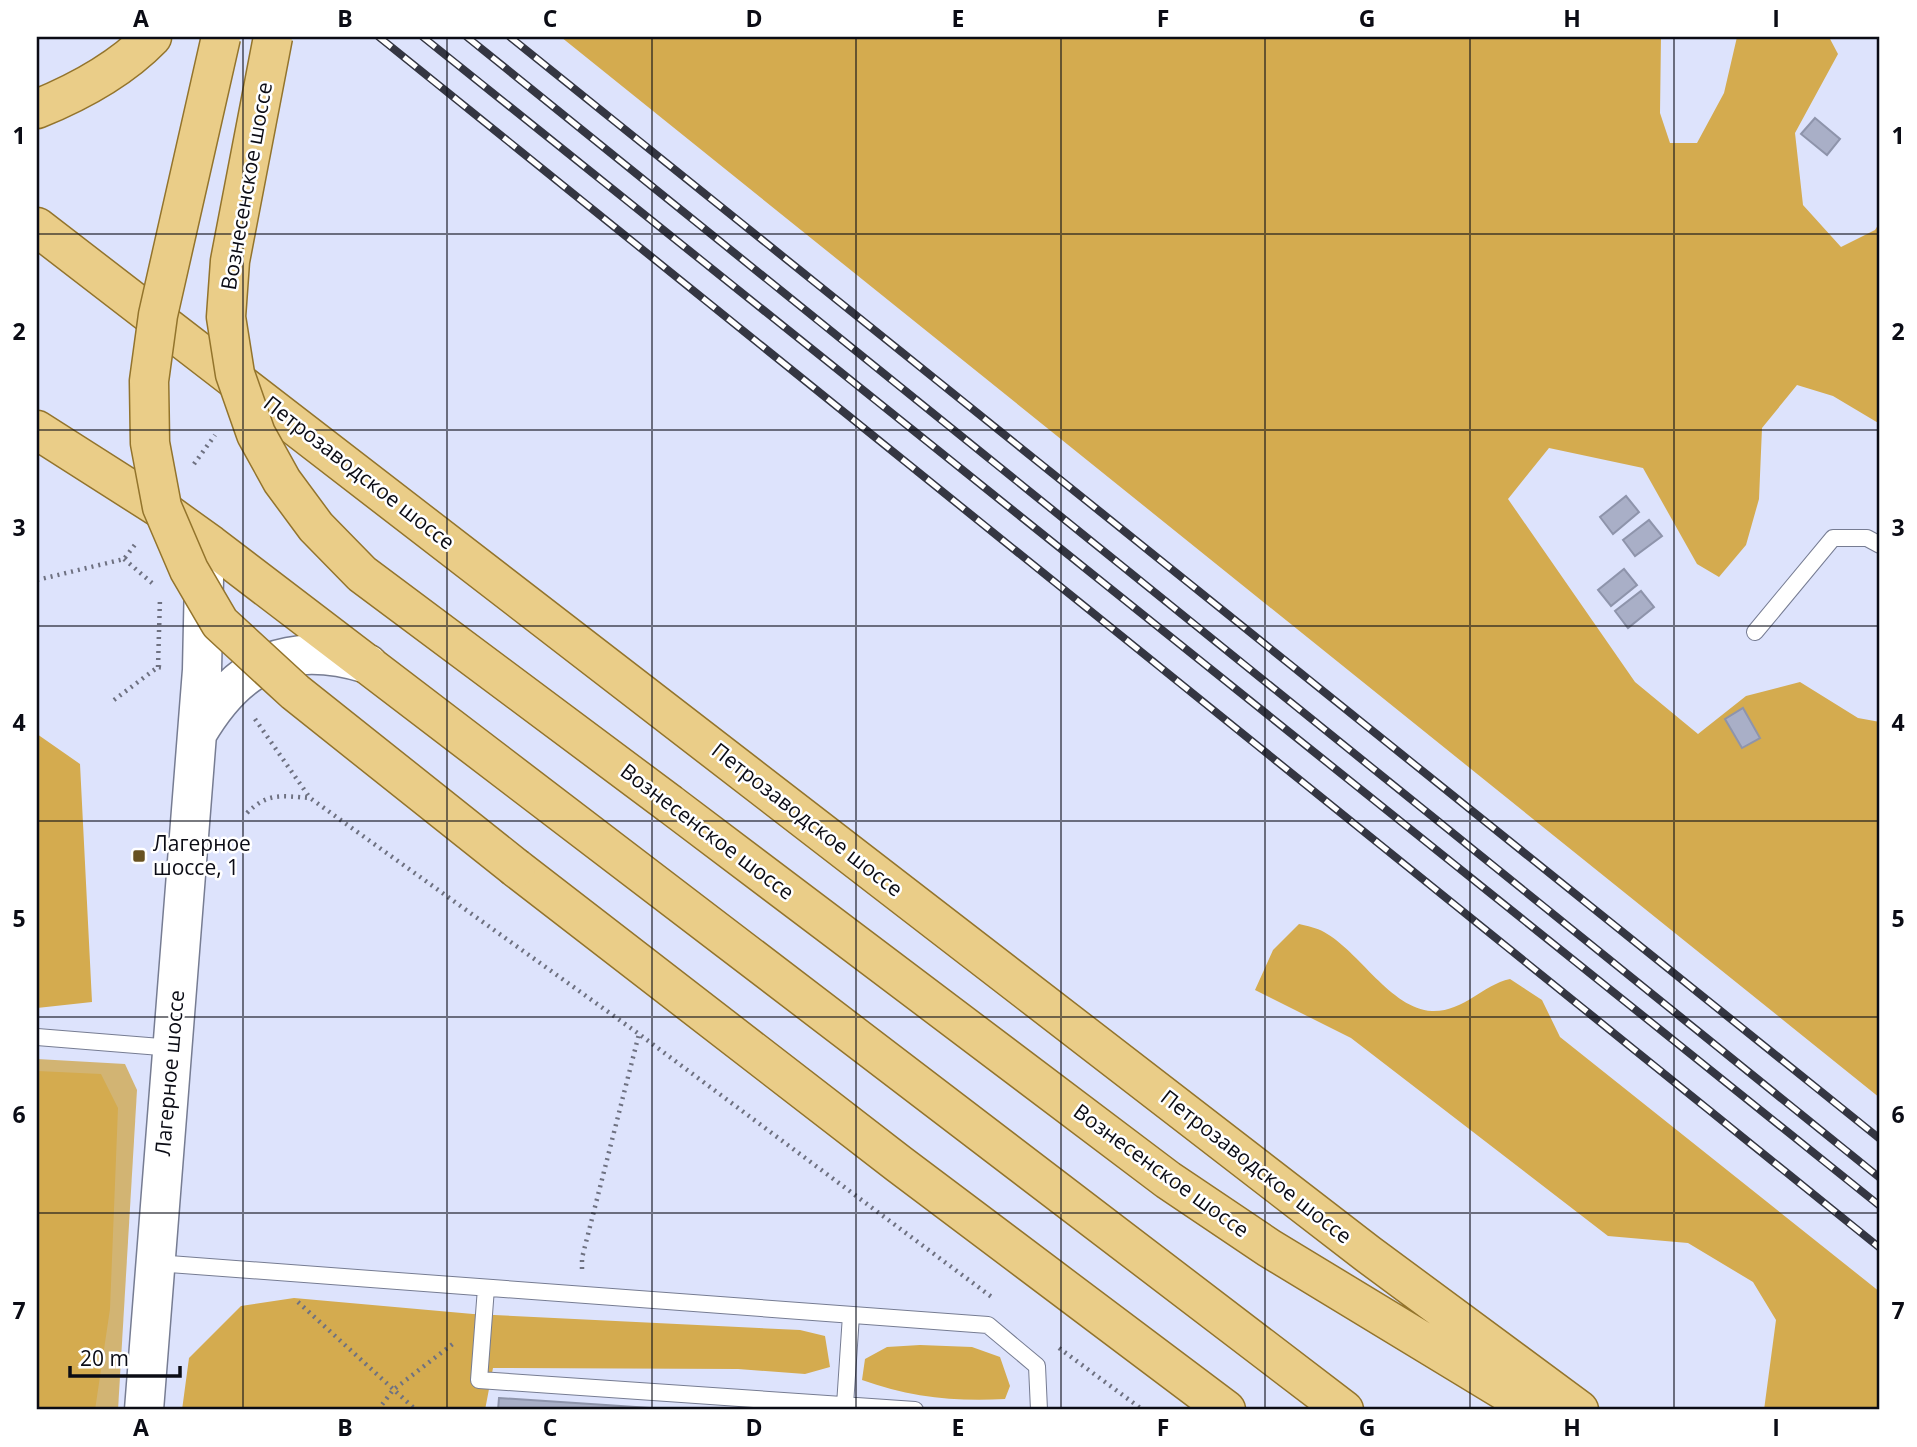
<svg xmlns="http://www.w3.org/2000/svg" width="1917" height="1447" font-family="'Open Sans',sans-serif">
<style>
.green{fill:#d2b473}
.forest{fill:#d4ab4f}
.building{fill:#a9afc7;stroke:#8e94ab;stroke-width:2}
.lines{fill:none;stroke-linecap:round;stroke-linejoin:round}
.service-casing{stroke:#767c92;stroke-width:18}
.tertiary-casing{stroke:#767c92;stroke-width:41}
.primary-casing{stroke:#93742c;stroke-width:41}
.path{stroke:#6e7181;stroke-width:4.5;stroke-dasharray:2 5;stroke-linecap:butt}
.service{stroke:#fff;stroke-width:16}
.tertiary{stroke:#fff;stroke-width:38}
.primary{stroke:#eacd88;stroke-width:38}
.rail-casing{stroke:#343642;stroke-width:8}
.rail{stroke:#fff;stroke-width:5;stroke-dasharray:16;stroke-linecap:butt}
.primary-bridge-casing{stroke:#93742c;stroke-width:41;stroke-linecap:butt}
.primary-bridge{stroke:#eacd88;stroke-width:38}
.grid{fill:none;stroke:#0b0c15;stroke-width:2;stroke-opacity:0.55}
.poi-dot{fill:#685221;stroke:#fff;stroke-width:2.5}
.labels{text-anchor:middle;stroke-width:5;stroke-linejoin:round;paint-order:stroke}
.street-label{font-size:21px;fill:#0b0c15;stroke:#fff}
.poi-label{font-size:21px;fill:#0b0c15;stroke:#fff;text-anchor:start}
.neatline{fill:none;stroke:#0b0c15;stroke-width:2.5}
.grid-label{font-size:23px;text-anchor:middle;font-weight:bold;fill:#0b0c15}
</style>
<rect width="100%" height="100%" fill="#dde3fc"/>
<path class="green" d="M37,1059L125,1064L137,1090L118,1410H37Z"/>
<path class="forest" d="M561,37H1661L1660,113L1670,143H1697L1724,93L1737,37H1829L1838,54L1795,133L1803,205L1841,247L1875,230L1880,222V424L1833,396L1797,385L1762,428L1759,499L1746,545L1719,577L1697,564L1643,468L1549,448L1508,499L1635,682L1698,734L1746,696L1800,682L1858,718L1880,722V1098Z
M37,734L80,764L92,1002L37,1008Z
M1299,924C1307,926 1317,928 1324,932C1359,951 1391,1009 1432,1011C1464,1012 1482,985 1510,979L1542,1000L1560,1037L1880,1292V1410H1764L1776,1320L1753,1282L1688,1243L1608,1236L1351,1038L1255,990L1273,950Z
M37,1071L101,1074L118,1108L110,1309L95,1410H37Z
M294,1298L473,1314L800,1330L825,1336L830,1367L805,1374L738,1369L493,1368L485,1410H182L189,1358L241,1306Z
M920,1345L972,1347L1000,1357L1010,1386L1005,1399C956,1402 909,1397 862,1380L865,1359L887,1347Z"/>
<path class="building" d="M1815,118L1840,139L1827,155L1801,134Z
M1626,496L1639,512L1613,534L1600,517Z
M1649,520L1662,536L1635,556L1623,540Z
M1624,569L1637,585L1611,606L1598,590Z
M1641,591L1654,607L1628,628L1615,611Z
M1743,708L1760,738L1742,748L1725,719Z
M499,1398L681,1410H498Z"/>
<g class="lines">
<g class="service-casing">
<path id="service" d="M1755,632L1833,538H1867L1880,545
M37,1037L173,1048
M156,1263L988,1325L1037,1366L1039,1410
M486,1288L479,1380L915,1410
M845,1405L851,1315"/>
</g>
<g class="tertiary-casing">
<path id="tertiary" d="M197,734C239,662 288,640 368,664
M144,1410L202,670L204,578"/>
</g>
<g class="primary-casing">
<path id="primary" d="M37,109C79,92 120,70 152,37
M37,227L1368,1254L1579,1410
M37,430L161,509L211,545L1344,1410
M670,804L1168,1180L1269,1248L1536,1410
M516,868L899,1164L1226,1410"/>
</g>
<path class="path" d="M194,464L215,435
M124,559L152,583
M37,580L124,559L137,542
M158,667L160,598
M114,700L158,667L165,668
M255,719L310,798L639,1034L993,1298
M247,813C268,792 281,796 310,798
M582,1269V1258L639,1034
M298,1302L416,1410
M1059,1348L1143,1410
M378,1410L393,1390L454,1343"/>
<use href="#service" class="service"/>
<use href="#tertiary" class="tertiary"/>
<use href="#primary" class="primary"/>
<g class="rail-casing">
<path id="rail" d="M379,37L1880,1248
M423,37L1880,1206
M467,37L1880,1178
M510,37L1880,1139"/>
</g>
<use href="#rail" class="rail"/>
<g class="primary-bridge-casing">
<path id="primary-bridge" d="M221,37L158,315L149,381L150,443L162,507L189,570L220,623L295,692L516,868
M273,37L230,261L226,317L235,374L256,434L282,481L316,527L362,574L670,804"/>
</g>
<use href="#primary-bridge" class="primary-bridge"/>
</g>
<path class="grid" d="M243,37V1410M447,37V1410M652,37V1410M856,37V1410M1061,37V1410M1265,37V1410M1470,37V1410M1674,37V1410M37,234H1880M37,430H1880M37,626H1880M37,821H1880M37,1017H1880M37,1213H1880"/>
<rect class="poi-dot" x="132" y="849" width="14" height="14" rx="3.5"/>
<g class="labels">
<g class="street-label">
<text transform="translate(247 186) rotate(-80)" y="7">Вознесенское шоссе</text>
<text transform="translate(359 473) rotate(38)" y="7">Петрозаводское шоссе</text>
<text transform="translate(807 820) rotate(38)" y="7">Петрозаводское шоссе</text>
<text transform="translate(707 832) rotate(37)" y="7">Вознесенское шоссе</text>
<text transform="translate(170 1073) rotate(-85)" y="7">Лагерное шоссе</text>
<text transform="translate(1256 1167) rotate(38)" y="7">Петрозаводское шоссе</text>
<text transform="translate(1161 1171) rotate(36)" y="7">Вознесенское шоссе</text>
</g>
<g class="poi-label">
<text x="153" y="851">Лагерное<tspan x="153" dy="24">шоссе, 1</tspan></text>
</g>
</g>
<rect width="1917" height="1447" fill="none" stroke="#ffffff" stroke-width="77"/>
<path d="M70 1366v10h110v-10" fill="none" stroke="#0b0c15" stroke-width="3.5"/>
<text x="80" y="1366" font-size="21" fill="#0b0c15" stroke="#ffffff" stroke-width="5" paint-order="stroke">20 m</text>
<rect x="38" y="38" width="1840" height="1370" class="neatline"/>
<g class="grid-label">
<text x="141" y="27">A</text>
<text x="345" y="27">B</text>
<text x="550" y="27">C</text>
<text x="754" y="27">D</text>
<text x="958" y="27">E</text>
<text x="1163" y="27">F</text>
<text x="1367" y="27">G</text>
<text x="1572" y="27">H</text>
<text x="1776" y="27">I</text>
<text x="19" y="144">1</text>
<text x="1898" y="144">1</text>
<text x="19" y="340">2</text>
<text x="1898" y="340">2</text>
<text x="19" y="536">3</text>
<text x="1898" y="536">3</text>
<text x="19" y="731">4</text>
<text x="1898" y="731">4</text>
<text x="19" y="927">5</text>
<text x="1898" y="927">5</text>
<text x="19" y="1123">6</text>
<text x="1898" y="1123">6</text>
<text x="19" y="1319">7</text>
<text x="1898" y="1319">7</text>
<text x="141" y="1436">A</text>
<text x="345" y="1436">B</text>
<text x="550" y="1436">C</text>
<text x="754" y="1436">D</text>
<text x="958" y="1436">E</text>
<text x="1163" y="1436">F</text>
<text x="1367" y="1436">G</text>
<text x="1572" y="1436">H</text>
<text x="1776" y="1436">I</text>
</g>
</svg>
